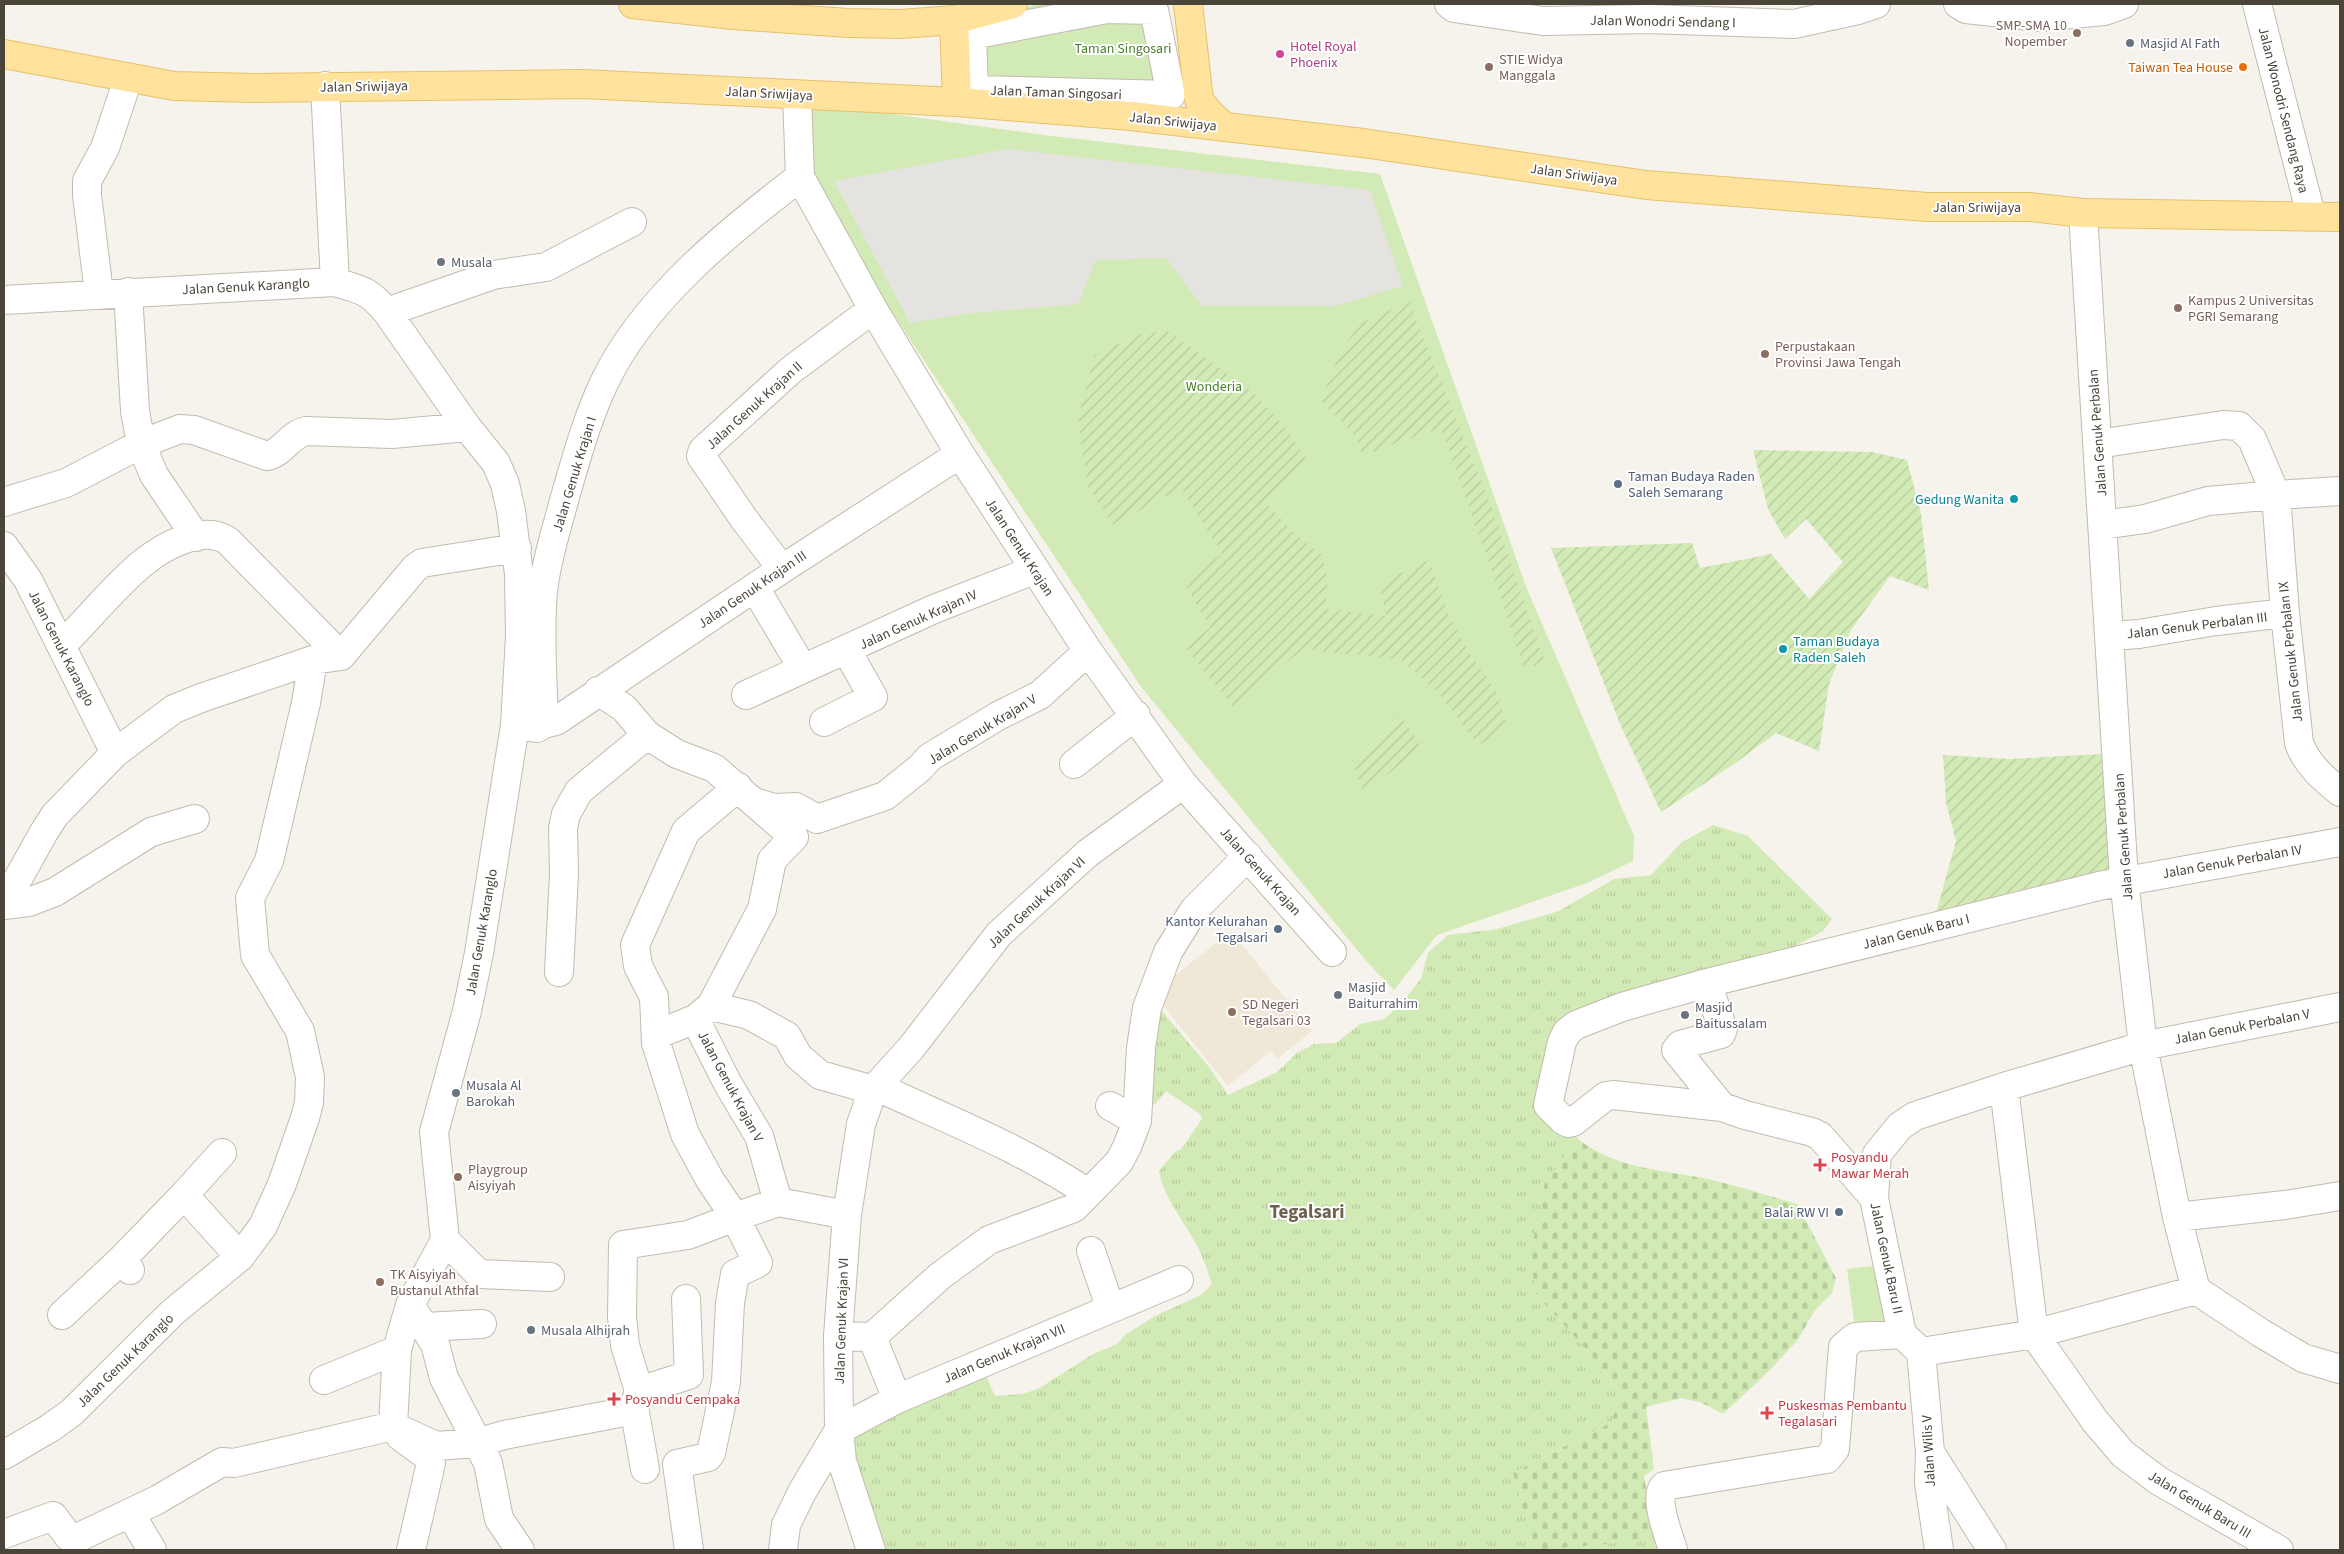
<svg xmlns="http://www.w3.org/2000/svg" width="2344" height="1554" font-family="'Source Sans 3',sans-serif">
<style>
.education{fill:#efe8d6}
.grass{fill:url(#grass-tufts)}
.cemetery{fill:url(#cemetery-stones)}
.park{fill:#d2eab5}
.garden{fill:url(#garden-furrows)}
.parking{fill:#e5e3e0}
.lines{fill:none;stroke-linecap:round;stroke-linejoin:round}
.minor-casing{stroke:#c2bbae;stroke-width:30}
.major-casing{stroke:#e6c16a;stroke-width:30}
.minor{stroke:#fff;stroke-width:28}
.major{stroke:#ffe39c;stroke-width:28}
.education-dot{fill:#8d6e63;stroke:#fff;stroke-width:2}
.worship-dot{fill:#6b7280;stroke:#fff;stroke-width:2}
.hotel-dot{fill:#d1479c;stroke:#fff;stroke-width:2}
.food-dot{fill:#e8710a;stroke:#fff;stroke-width:2}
.service-dot{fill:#5c6f8a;stroke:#fff;stroke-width:2}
.culture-dot{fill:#0f9aa8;stroke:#fff;stroke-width:2}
.health-dot{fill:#e0444e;stroke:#fff;stroke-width:2}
.labels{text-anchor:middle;stroke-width:4;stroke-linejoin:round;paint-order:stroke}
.street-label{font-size:14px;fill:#4b4439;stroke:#fff}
.education-label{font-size:14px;fill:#785e54;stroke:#fff;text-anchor:start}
.worship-label{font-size:14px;fill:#5b616d;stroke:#fff;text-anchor:start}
.hotel-label{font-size:14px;fill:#b23c85;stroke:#fff;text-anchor:start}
.park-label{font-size:14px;fill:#4a7f2a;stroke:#fff}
.food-label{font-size:14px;fill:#c56008;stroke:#fff;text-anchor:end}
.service-label{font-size:14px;fill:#4e5e75;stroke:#fff;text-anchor:end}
.culture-label{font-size:14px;fill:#0d838f;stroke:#fff;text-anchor:end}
.health-label{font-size:14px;fill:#be3a42;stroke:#fff;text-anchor:start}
.district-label{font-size:19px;font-weight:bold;fill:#6e6250;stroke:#fff}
</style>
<defs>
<pattern id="grass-tufts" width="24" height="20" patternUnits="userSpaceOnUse" patternTransform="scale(1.25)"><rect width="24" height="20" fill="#d2eab5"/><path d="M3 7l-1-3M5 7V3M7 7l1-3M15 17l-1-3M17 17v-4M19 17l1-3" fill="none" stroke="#b6ca9c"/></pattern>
<pattern id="cemetery-stones" width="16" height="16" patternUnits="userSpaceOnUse" patternTransform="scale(1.25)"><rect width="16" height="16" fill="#d2eab5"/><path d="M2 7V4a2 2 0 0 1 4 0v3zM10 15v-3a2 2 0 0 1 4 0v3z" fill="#b6ca9c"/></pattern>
<pattern id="garden-furrows" width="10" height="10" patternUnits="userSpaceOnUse" patternTransform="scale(1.25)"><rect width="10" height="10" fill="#d2eab5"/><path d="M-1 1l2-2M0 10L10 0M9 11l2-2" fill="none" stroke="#b6ca9c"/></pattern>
</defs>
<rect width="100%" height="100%" fill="#f6f3ec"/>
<path class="education" d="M1231,931L1312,1031L1277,1059L1271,1051L1228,1086L1153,993Z"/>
<path class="grass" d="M1713,825L1748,836L1832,919L1823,931L1786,951L1552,1045L1568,1132L1577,1138L1570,1150L1535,1293L1595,1359L1619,1392L1612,1422L1513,1473L1656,1540L1663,1550H882L847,1444L856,1431L983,1369L995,1396L1022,1394L1038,1389L1093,1354L1117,1344L1125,1335L1155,1316L1201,1295L1212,1284C1207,1269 1202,1254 1194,1240C1182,1219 1163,1195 1159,1171L1176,1151L1181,1149L1202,1119L1200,1114L1166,1091L1155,1104L1147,1107L1156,1004L1209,1067L1228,1095L1277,1072L1297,1053L1314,1044L1336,1043L1360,1024L1384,1019L1402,1003L1421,979L1428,953L1448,935L1497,929L1559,911L1614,879L1651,875L1682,842Z"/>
<path class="cemetery" d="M1577,1138C1614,1169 1664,1170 1708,1179C1738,1186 1768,1196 1797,1204L1836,1278L1832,1293L1815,1310L1797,1341L1766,1374L1723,1414L1702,1403L1681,1398L1646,1407L1654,1469L1644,1476L1656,1540L1534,1550L1513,1473L1612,1422L1619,1392L1595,1359L1535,1293L1531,1252L1545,1183Z"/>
<path class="park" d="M1038,4H1155L1184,100L968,72L969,23Z
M806,102L1044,135L1380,174L1527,589L1634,836L1633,861L1587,883L1437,935L1394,990L1367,962L1142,688L806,183Z
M1880,1265L1887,1324L1855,1328L1847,1269Z"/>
<path class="garden" d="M1409,302L1491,506L1546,665L1523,667L1499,591L1441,428L1363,455L1354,435L1321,401L1339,354L1360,323Z
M1168,331L1252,391L1285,427L1307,460L1265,502L1293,532L1322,555L1328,579L1325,609L1386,616L1380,583L1429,560L1449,616L1468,651L1496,691L1508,728L1479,745L1436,690L1401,660L1303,649L1280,668L1236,710L1184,646L1210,628L1183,581L1222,554L1181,488L1113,525L1088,487L1078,418L1094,355L1139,334Z
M1753,450L1872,452L1907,460L1921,513L1929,590L1890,576L1851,630L1829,684L1819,751L1776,733L1734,764L1661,812L1620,724L1551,548L1692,543L1700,568L1771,554L1809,599L1843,562L1806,519L1785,539L1768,509Z
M1399,714L1420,744L1410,757L1363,793L1352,761L1376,743Z
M2101,754L2107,814L2110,874L2021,890L1936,913L1956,841L1946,803L1943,755L2010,759Z"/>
<path class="parking" d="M1008,149L1370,190L1403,286L1335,306H1202L1166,258L1096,260L1078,304L965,314L910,323L834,181Z"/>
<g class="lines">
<g class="minor-casing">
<path id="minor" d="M1449,4L1454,8L1543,21L1649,19L1794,24L1858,10L1876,4
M1958,4L1966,9L2039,17L2104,11L2124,4
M2257,4L2311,215
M1107,9L1154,10L1171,95L974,90L972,35Z
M325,86L335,282
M797,95L800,177L873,309L960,454L1088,651L1183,784L1332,952
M2083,213L2124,880L2143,1046L2177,1217L2196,1290L2261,1333L2303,1358L2340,1369
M128,292L135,411L141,444L154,475L196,537
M99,293L87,195V181L105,148L128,79
M4,300L335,282C362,290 368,290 387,312L467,427L496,463L505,484L511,511L519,574L520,636L515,725L479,953L467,1011L434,1132L445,1240L410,1305L397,1350L393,1426L401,1437L427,1456L431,1463L411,1550
M387,312L493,275L546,267L632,222
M2098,444L2223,425L2239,426L2252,439L2276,495L2340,491
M4,502L66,483L141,444L180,429L194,430L267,456C283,453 289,435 306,431L392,434L467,427
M2103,525L2145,519L2208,501L2276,495L2285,613L2299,743C2307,765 2323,778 2340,792
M4,546L28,580L115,753
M782,569L744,519L701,456L703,450L791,370L873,309
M755,588L803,669
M2109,636L2139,634L2216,621L2285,613
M62,645C89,619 115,585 144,562C164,546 204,524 228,541L341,656
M598,691L624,708L647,735L677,754L714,768L794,837L772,860L762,909L711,1006L695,1019L656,1035
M746,695L934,609L1034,570
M824,722L873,697L847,651
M544,724L556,721L782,569L960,454
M515,725L537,728L544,724C543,681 539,636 543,592C546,560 557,528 565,497C576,459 587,419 604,383C643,300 729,231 800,177
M1074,764L1136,715
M738,787L686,831L635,945L638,966L654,997L656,1043L685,1134L710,1180L735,1217L778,1202
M754,802L774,808L796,807L817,819L885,796L920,768L930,757L998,716L1040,695L1088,651
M4,904L44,832L55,815L115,753L174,709L201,698L313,660L341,656L415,568L422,563L517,548
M4,905L29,902L55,892L151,832L195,819
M559,972L564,874L563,828L566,814L579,791L647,735
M1707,983L1723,1029L1721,1034L1680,1045L1676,1050L1722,1107
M711,1006L749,1015L787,1036L798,1056L820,1075L873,1090H884C954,1122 1024,1150 1088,1193
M695,1019L728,1084L759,1136L778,1202L847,1215
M2004,1087L2034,1334L2095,1421L2123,1454L2159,1481L2279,1550
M1110,1106L1137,1121
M184,1195L222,1153
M1874,1198L1820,1136L1812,1132L1745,1115L1722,1107L1613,1095L1606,1096L1573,1122L1568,1123L1563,1120L1548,1105L1562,1042L1567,1032L1576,1025L1622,1007L1707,983L2099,886L2340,842
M2177,1217L2285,1205L2340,1196
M445,1240L479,1274L550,1277
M1091,1251L1110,1307
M130,1270L121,1260L184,1195L240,1257
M410,1305L435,1344L444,1378L488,1463L499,1519L520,1550
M62,1315L121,1260
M425,1327L482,1324
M838,1336L872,1337L940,1276L989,1240L1074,1208L1119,1162L1127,1147L1137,1121L1141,1048L1147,1008L1168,952L1194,910L1248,856
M872,1337L897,1399
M1921,1352L1902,1334L1874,1198L1877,1154L1900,1126L1915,1116L2004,1087L2143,1046L2340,1007
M1921,1352L2034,1334L2196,1290
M1921,1352L1930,1452L1929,1483L1939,1550
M324,1380L397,1350
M639,1391L689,1375L686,1299
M634,1407L645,1469
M1930,1452L1992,1550
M4,1455L50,1428L71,1413L173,1312L240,1257L263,1226L282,1184L305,1118L309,1103L310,1077L300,1031L255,955L250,898L269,861L306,703L313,660
M130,1513L152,1550
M4,1534L53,1516L69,1537L75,1539L157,1500L222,1462L234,1463L393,1426L436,1446L477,1443L504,1435L619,1413L634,1407L639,1391L625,1345L622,1317L623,1245L688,1235L735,1217L758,1263L735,1274L730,1303L726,1382L711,1453L708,1457L677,1464L689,1550
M783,1550L786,1525L802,1492L839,1430L897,1399L1179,1280
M871,1550L842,1461L839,1430L838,1336L847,1215L861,1124L873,1090L911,1048L999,934L1088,853L1183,784
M1673,1550C1669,1536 1653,1497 1664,1486L1827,1459L1835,1449L1843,1347L1855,1337L1902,1334"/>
</g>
<g class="major-casing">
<path id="major" d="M633,4L733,15L848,23L901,24L954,20L1013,4
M1188,4L1199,100L1211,115L1225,127
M954,20L957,102
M4,54L174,86L254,88L582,84L957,102L1131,116L1363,143L1646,185L1927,207H2030L2083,213L2340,217"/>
</g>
<use href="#minor" class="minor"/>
<use href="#major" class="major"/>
</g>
<g class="education-dot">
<circle cx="2077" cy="33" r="5"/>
<circle cx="1489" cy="67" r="5"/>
<circle cx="2178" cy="308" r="5"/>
<circle cx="1765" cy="354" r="5"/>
<circle cx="1232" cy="1012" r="5"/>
<circle cx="458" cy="1177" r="5"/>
<circle cx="380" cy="1282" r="5"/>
</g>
<g class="worship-dot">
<circle cx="2130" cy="43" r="5"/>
<circle cx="441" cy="262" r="5"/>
<circle cx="1338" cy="995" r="5"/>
<circle cx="1685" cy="1015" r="5"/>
<circle cx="456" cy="1093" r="5"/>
<circle cx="531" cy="1330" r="5"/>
</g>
<circle class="hotel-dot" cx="1280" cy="54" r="5"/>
<circle class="food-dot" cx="2243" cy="67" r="5"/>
<g class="service-dot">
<circle cx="1618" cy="484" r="5"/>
<circle cx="1278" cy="929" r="5"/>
<circle cx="1839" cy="1212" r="5"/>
</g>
<g class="culture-dot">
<circle cx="2014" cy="499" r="5"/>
<circle cx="1783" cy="649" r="5"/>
</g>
<g class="health-dot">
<path d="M1817.5 1157.5h5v5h5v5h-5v5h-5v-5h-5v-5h5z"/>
<path d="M611.5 1391.5h5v5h5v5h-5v5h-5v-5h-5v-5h5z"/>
<path d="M1764.5 1405.5h5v5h5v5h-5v5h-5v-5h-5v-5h5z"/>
</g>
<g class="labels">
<g class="street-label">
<text transform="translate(1663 21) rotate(1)" y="5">Jalan Wonodri Sendang I</text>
<text transform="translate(364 86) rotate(-1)" y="5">Jalan Sriwijaya</text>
<text transform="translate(1056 92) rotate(2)" y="5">Jalan Taman Singosari</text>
<text transform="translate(769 93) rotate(3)" y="5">Jalan Sriwijaya</text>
<text transform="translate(2284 110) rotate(76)" y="5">Jalan Wonodri Sendang Raya</text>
<text transform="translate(1173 121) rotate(6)" y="5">Jalan Sriwijaya</text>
<text transform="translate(1574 174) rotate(8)" y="5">Jalan Sriwijaya</text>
<text x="1977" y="212">Jalan Sriwijaya</text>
<text transform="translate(246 286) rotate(-3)" y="5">Jalan Genuk Karanglo</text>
<text transform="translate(754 405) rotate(-42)" y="5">Jalan Genuk Krajan II</text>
<text transform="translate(2097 433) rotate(-94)" y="5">Jalan Genuk Perbalan</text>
<text transform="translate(574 474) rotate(-73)" y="5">Jalan Genuk Krajan I</text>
<text transform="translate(1020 547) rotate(57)" y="5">Jalan Genuk Krajan</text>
<text transform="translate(752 589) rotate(-34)" y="5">Jalan Genuk Krajan III</text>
<text transform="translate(918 619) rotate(-24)" y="5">Jalan Genuk Krajan IV</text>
<text transform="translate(2197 625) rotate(-7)" y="5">Jalan Genuk Perbalan III</text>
<text transform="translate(62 648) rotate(63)" y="5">Jalan Genuk Karanglo</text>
<text transform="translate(2290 652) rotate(-96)" y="5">Jalan Genuk Perbalan IX</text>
<text transform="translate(982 729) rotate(-31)" y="5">Jalan Genuk Krajan V</text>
<text transform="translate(2123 837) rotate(-94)" y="5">Jalan Genuk Perbalan</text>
<text transform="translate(2232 861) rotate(-10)" y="5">Jalan Genuk Perbalan IV</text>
<text transform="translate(1261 871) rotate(48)" y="5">Jalan Genuk Krajan</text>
<text transform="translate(1036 902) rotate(-43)" y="5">Jalan Genuk Krajan VI</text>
<text transform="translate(1916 931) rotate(-14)" y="5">Jalan Genuk Baru I</text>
<text transform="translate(481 932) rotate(-80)" y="5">Jalan Genuk Karanglo</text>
<text transform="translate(2242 1026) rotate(-11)" y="5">Jalan Genuk Perbalan V</text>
<text transform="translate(731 1086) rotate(62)" y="5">Jalan Genuk Krajan V</text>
<text transform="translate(1887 1258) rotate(78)" y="5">Jalan Genuk Baru II</text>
<text transform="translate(841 1321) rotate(-88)" y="5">Jalan Genuk Krajan VI</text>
<text transform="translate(1004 1353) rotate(-23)" y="5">Jalan Genuk Krajan VII</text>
<text transform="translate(125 1360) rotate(-44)" y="5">Jalan Genuk Karanglo</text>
<text transform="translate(1928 1451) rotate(-93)" y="5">Jalan Wilis V</text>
<text transform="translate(2200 1504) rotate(31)" y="5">Jalan Genuk Baru III</text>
</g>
<g class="education-label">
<text x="2067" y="30" text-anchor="end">SMP-SMA 10<tspan x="2067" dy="16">Nopember</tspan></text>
<text x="1499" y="64">STIE Widya<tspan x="1499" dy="16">Manggala</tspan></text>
<text x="2188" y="305">Kampus 2 Universitas<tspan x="2188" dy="16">PGRI Semarang</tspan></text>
<text x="1775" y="351">Perpustakaan<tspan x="1775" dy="16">Provinsi Jawa Tengah</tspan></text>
<text x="1242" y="1009">SD Negeri<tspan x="1242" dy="16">Tegalsari 03</tspan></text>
<text x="468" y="1174">Playgroup<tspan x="468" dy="16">Aisyiyah</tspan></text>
<text x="390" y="1279">TK Aisyiyah<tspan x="390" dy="16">Bustanul Athfal</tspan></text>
</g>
<g class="worship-label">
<text x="2140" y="48">Masjid Al Fath</text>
<text x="451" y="267">Musala</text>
<text x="1348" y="992">Masjid<tspan x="1348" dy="16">Baiturrahim</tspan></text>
<text x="1695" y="1012">Masjid<tspan x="1695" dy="16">Baitussalam</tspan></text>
<text x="466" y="1090">Musala Al<tspan x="466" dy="16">Barokah</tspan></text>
<text x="541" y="1335">Musala Alhijrah</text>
</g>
<g class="hotel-label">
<text x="1290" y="51">Hotel Royal<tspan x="1290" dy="16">Phoenix</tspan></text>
</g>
<g class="park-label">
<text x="1123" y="53">Taman Singosari</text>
<text x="1214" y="391">Wonderia</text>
</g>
<g class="food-label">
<text x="2233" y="72">Taiwan Tea House</text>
</g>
<g class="service-label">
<text x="1628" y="481" text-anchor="start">Taman Budaya Raden<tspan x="1628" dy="16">Saleh Semarang</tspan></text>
<text x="1268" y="926">Kantor Kelurahan<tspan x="1268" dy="16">Tegalsari</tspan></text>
<text x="1829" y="1217">Balai RW VI</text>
</g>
<g class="culture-label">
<text x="2004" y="504">Gedung Wanita</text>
<text x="1793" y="646" text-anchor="start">Taman Budaya<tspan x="1793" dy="16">Raden Saleh</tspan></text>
</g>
<g class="health-label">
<text x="1831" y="1162">Posyandu<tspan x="1831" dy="16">Mawar Merah</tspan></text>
<text x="625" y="1404">Posyandu Cempaka</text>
<text x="1778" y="1410">Puskesmas Pembantu<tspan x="1778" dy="16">Tegalasari</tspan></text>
</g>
<g class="district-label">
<text x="1307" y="1218">Tegalsari</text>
</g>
</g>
<rect width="2344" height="1554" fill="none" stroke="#4b4439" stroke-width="10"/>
</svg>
